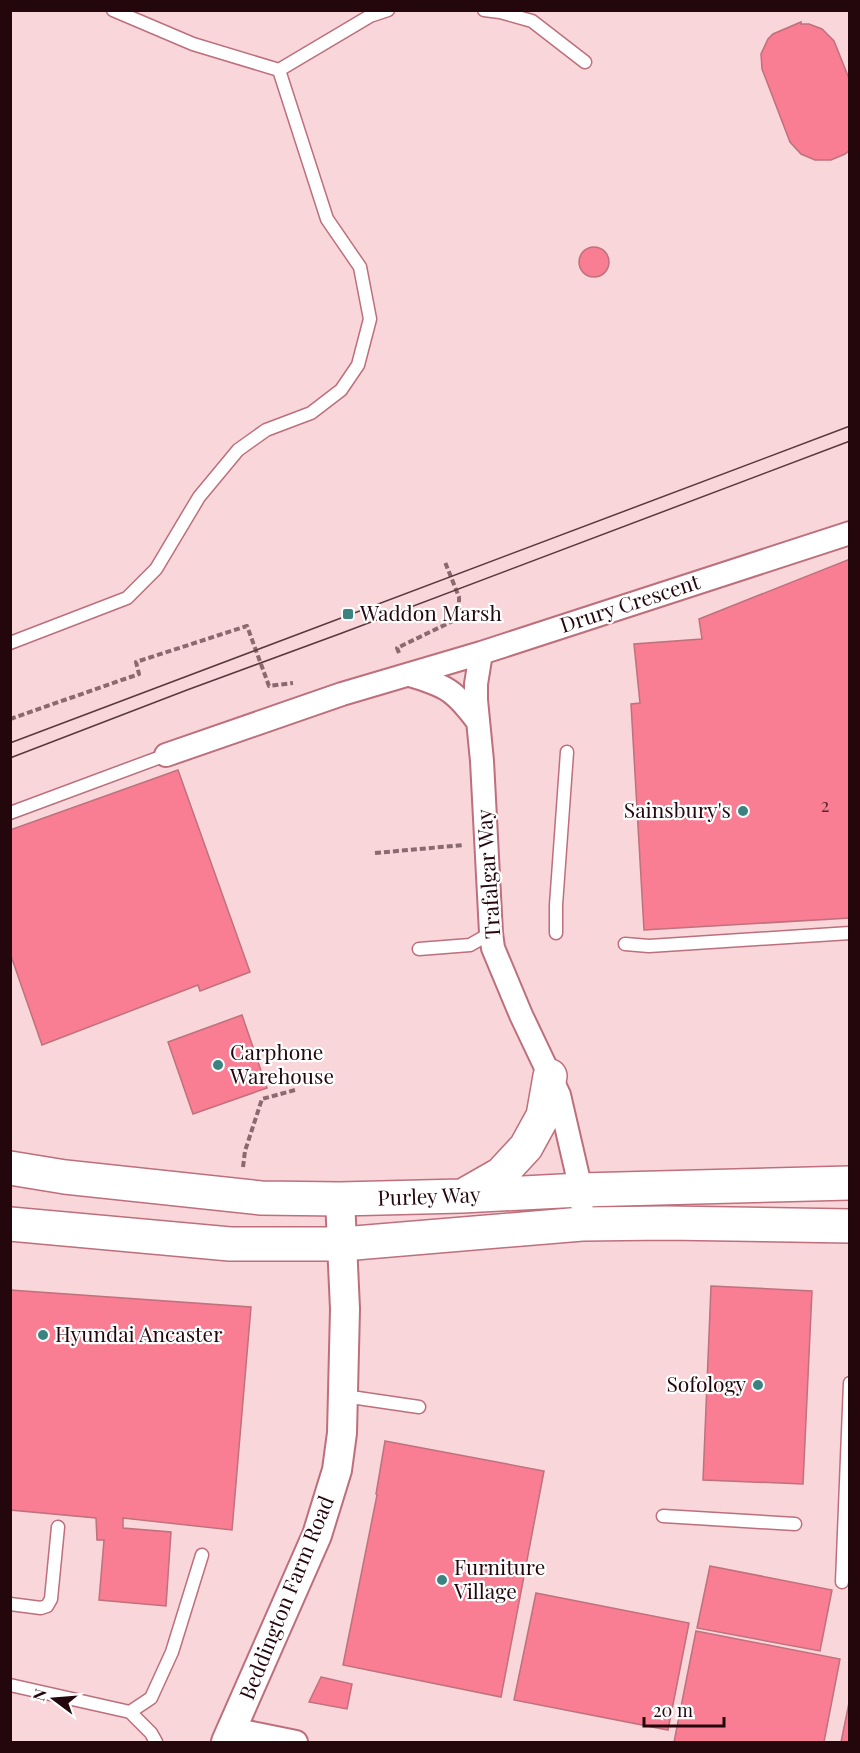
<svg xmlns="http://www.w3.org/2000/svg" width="860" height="1753" font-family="'Playfair Display',serif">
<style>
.building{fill:#f97d93;stroke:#bf717c;stroke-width:1.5}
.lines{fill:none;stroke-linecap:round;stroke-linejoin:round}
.service-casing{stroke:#bd6f7b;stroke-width:15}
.minor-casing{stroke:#bd6f7b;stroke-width:26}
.tertiary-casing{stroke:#bd6f7b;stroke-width:32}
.trunk-casing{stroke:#bd6f7b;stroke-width:36}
.path{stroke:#8a6a6f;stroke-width:4;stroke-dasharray:6 3;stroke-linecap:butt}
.service{stroke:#fff;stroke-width:12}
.minor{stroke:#fff;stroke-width:22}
.tertiary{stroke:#fff;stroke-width:28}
.trunk{stroke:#fff;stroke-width:33}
.tram{stroke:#57393e;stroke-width:1.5}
.poi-dot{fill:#3b8380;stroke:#fff;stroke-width:2}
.labels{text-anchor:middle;stroke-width:4.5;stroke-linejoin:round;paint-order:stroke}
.number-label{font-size:18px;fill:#58242e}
.street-label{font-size:21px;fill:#23070c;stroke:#fff}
.poi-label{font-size:21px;fill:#23070c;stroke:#fff;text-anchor:start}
</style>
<rect width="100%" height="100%" fill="#f9d6da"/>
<path class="building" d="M801,22V24H809L822,29L834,41L850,81V150L845,154L831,160H815L801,154L790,142L762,69L761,54L768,39L773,34Z
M579 262a15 15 0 1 1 30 0a15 15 0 1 1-30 0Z
M850,559V918L644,930L631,704L640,703L634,644L702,639L699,619Z
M178,770L250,972L200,991L198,985L42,1045L10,953V830Z
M242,1015L267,1088L193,1114L168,1042Z
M711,1286L812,1291L803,1484L703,1480Z
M10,1290L251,1307L232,1530L123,1518V1528L171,1532L166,1606L99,1600L104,1540H97L96,1518L10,1510Z
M385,1441L544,1471L501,1697L343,1665L377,1495L376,1494Z
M710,1566L832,1590L820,1651L697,1628Z
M536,1593L689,1623L668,1730L514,1700Z
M696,1631L840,1659L824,1742H674Z
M321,1677L352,1684L347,1709L309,1702Z
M850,1698V1742H841Z"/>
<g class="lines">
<g class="service-casing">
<path id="service" d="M484,10L500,12L532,21L585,62
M279,70L370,16L388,10
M10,643L127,598L156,569L199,497L238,450L266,430L311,413L341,390L358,365L370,319L360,267L327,219L279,70L193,44L113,10
M10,813L166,755
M556,933V905L567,752
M625,944L649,946L850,933
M419,949L470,945L491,933
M344,1396L419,1407
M663,1516L795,1524
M842,1582L850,1383
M10,1604L41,1608L47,1606L51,1599L58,1527
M10,1685L130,1712L151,1733L156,1742
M130,1712L151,1698L172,1652L202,1555"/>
</g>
<g class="minor-casing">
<path id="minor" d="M481,653L476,684V700L482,761L491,933L493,948L521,1015L559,1095L581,1190L582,1204
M410,675C447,686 455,691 478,722
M166,755L342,694L481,653L850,533
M232,1729L296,1742"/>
</g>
<g class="tertiary-casing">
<path id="tertiary" d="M226,1742L317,1535L337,1470L342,1433L345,1309L340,1199"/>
</g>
<g class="trunk-casing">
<path id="trunk" d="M10,1168L65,1177L261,1198L340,1199L462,1196L581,1190L850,1183
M466,1194L501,1174L526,1147L543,1116L550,1076
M10,1224L230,1244H343L582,1224L667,1223L850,1226"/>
</g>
<path class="path" d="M399,653L397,648L459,618V597L445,562
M10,719L139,674L136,662L247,626L269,686L293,683
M375,853L464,845
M243,1167L245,1151L262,1099L295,1090"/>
<use href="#service" class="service"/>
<use href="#minor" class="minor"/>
<use href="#tertiary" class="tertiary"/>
<use href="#trunk" class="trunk"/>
<path class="tram" d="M10,743L850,426
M10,758L187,690L342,633L850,441"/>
</g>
<g class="poi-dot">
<rect x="342" y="608" width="12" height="12" rx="3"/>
<circle cx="743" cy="811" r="6"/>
<circle cx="218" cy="1065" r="6"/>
<circle cx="43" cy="1335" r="6"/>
<circle cx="758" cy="1385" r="6"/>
<circle cx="442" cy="1580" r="6"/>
</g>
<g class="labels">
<g class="number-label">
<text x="825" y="812">2</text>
</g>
<g class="street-label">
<text transform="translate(630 604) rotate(-18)" y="7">Drury Crescent</text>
<text transform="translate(489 874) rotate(-94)" y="7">Trafalgar Way</text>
<text transform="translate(429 1197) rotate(-2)" y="7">Purley Way</text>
<text transform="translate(287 1598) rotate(-68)" y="7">Beddington Farm Road</text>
</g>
<g class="poi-label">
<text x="360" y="621">Waddon Marsh</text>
<text x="731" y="818" text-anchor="end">Sainsbury's</text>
<text x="230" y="1060">Carphone<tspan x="230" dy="24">Warehouse</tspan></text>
<text x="55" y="1342">Hyundai Ancaster</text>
<text x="746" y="1392" text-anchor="end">Sofology</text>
<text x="454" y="1575">Furniture<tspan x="454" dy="24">Village</tspan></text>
</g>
</g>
<rect width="860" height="1753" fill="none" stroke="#23070c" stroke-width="24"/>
<g transform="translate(54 1699) rotate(286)" stroke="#ffffff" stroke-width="4.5" paint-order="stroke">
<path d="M0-4.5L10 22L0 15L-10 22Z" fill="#23070c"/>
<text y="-9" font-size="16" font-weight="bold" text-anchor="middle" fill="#23070c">N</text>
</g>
<path d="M644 1717v9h80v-9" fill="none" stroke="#23070c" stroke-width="3"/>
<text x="653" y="1717" font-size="18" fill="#23070c" stroke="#ffffff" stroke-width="4.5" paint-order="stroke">20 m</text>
</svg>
